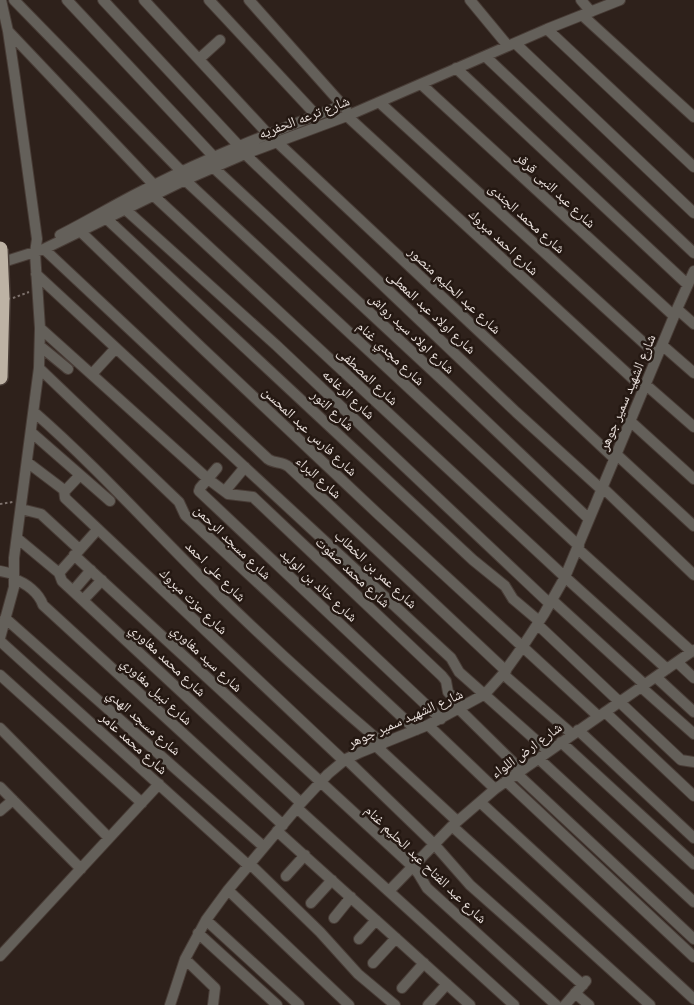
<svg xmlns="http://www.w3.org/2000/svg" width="694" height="1005" font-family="'DM Sans','Noto Naskh Arabic',sans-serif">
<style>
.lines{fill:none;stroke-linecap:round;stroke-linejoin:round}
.minor-casing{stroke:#483c36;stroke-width:12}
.highway-casing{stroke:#483c36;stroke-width:18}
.path{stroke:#7d716c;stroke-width:2;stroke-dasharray:2.5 2.5;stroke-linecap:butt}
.minor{stroke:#64605a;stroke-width:10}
.highway{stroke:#bdb2a4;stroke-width:15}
.highway-bridge-casing{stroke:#483c36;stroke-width:18;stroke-linecap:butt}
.highway-bridge{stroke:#bdb2a4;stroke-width:15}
.labels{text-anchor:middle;stroke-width:5;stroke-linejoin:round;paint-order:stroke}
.street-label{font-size:14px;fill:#eae1dd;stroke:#241812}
</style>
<rect width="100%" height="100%" fill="#2e211b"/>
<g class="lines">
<g class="minor-casing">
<path id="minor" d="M14,0L182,172
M67,0L214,157
M103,0L239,146
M144,0L268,134
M209,0L316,115
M249,0L346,109
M470,0L508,46
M581,0L591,12
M582,15L694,117
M547,29L694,167
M8,31L154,185
M515,43L694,213
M485,56L694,253
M199,59L220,40
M456,68L687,284
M421,84L674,316
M379,102L657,355
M347,116L643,388
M277,142L614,458
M245,154L516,412L601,489
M214,168L450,387L589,519
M185,180L579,546
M153,195L565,577L667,669
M125,209L276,345L550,604
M107,219L473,560L505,586L513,599L539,621
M81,232L202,348L378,514L598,716
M60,235C92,219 122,200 154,185C215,154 279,130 343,105
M44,249L268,459C275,464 282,461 289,467L506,671
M0,263L44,249L185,180L245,154L347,116L547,29L620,0
M36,274L451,658L459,672L548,751
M677,309L694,324
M40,328L208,479L228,494L253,497L442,676L446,681L448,692L463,708
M662,345L694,373
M40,346L68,369
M39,368L179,502L185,515L416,730
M92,374L115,349
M645,384L694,427
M34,412C97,467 152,529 212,588C267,642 324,694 383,744
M630,421L694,479
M31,432L110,501
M616,454L694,526
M27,462L64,490L65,498L344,761
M217,468L200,488L199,491L441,719
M602,487L694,575
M65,491L80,475
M225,491L245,467
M21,509L41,514L79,549
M17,538L59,573L62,581L301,803
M578,549L692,652
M74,555L412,866L418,873L427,888L556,1005
M0,571L14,574
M59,573L98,529
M14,579C26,583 39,593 43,605L283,825
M73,591L91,570
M83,600L102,580
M552,600L644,684
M5,618L264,847
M537,624L681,760L694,762
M0,638L14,587V558L39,368L40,328L35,253L37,239L15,78L8,31L1,0
M0,641L249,866
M677,662L694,678
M503,674L572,734
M0,675L142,803
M656,677L694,712
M641,687L694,734
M459,709L521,770
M605,712L694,796
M428,725L495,789
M0,728L109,838
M578,730L694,838
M561,742L694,864
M376,746L457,821
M538,758L694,902
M346,759L434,844L470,885L583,985
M516,773L694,939
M506,781L694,957
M0,787L81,869
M480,802L694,999
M297,808L514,1005
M0,811L13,800
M452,826L650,1005
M277,831L470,1005
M250,864L320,932L358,974L395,1005
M286,876L305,855
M228,890L349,1005
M389,891L452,826L495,789L694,650
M311,903L332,880
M334,918L351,897
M206,920L299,1005
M198,933L277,1005
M359,939L376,920
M0,956L159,784
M185,959L215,988L213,1005
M373,963L396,938
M402,988L424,963
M575,993L589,1005
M170,1005L185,959L206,920L228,890L301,803L328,774L346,759L361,752L428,725L485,694L503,674L523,646L544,614L565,577L677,309L694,271
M428,1005L447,984
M565,1005L586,981"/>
</g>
<g class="highway-casing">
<path id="highway" d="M0,377L2,298"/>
</g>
<path class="path" d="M13,298L29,292
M0,504L13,502"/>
<use href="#minor" class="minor"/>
<use href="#highway" class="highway"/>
<g class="highway-bridge-casing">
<path id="highway-bridge" d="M0,249L2,298"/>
</g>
<use href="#highway-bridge" class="highway-bridge"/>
</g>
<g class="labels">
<g class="street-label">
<text transform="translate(304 117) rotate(-21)" y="5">شارع ترعه الحفريه</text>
<text transform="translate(556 190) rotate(43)" y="5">شارع عبد النبى قرقر</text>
<text transform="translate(527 218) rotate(42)" y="5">شارع محمد الجندى</text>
<text transform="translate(504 242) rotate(43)" y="5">شارع احمد مبروك</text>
<text transform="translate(455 290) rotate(43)" y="5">شارع عبد الحليم منصور</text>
<text transform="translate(432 312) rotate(43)" y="5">شارع اولاد عبد المعطى</text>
<text transform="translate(412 333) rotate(43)" y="5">شارع اولاد سيد رواش</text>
<text transform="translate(391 353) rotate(43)" y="5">شارع مجدي غنام</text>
<text transform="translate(368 376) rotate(43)" y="5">شارع المصطفى</text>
<text transform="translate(627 392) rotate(-67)" y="5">شارع الشهيد سمير جوهر</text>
<text transform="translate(349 394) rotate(43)" y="5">شارع الرغامه</text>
<text transform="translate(333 410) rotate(43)" y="5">شارع النور</text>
<text transform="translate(310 431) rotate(43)" y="5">شارع فارس عبد المحسن</text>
<text transform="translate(319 477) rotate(42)" y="5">شارع البراء</text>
<text transform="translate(233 542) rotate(44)" y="5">شارع مسجد الرحمن</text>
<text transform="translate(376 569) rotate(43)" y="5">شارع عمر بن الخطاب</text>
<text transform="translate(216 571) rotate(45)" y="5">شارع على احمد</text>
<text transform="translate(353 572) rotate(43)" y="5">شارع محمد صفوت</text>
<text transform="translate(319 585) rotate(43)" y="5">شارع خالد بن الوليد</text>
<text transform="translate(194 601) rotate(44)" y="5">شارع عزت مبروك</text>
<text transform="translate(207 658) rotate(43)" y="5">شارع سيد مغاوري</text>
<text transform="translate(168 660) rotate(43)" y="5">شارع محمد مغاوري</text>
<text transform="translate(157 691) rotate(43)" y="5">شارع نبيل مغاوري</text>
<text transform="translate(405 718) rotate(-24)" y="5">شارع الشهيد سمير جوهر</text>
<text transform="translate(144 722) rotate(41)" y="5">شارع مسجد الهدي</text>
<text transform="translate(134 743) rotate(42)" y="5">شارع محمد عامر</text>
<text transform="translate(526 750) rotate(-36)" y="5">شارع ارض اللواء</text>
<text transform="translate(426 864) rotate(44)" y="5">شارع عبد الفتاح عبد الحليم غنام</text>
</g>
</g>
</svg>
